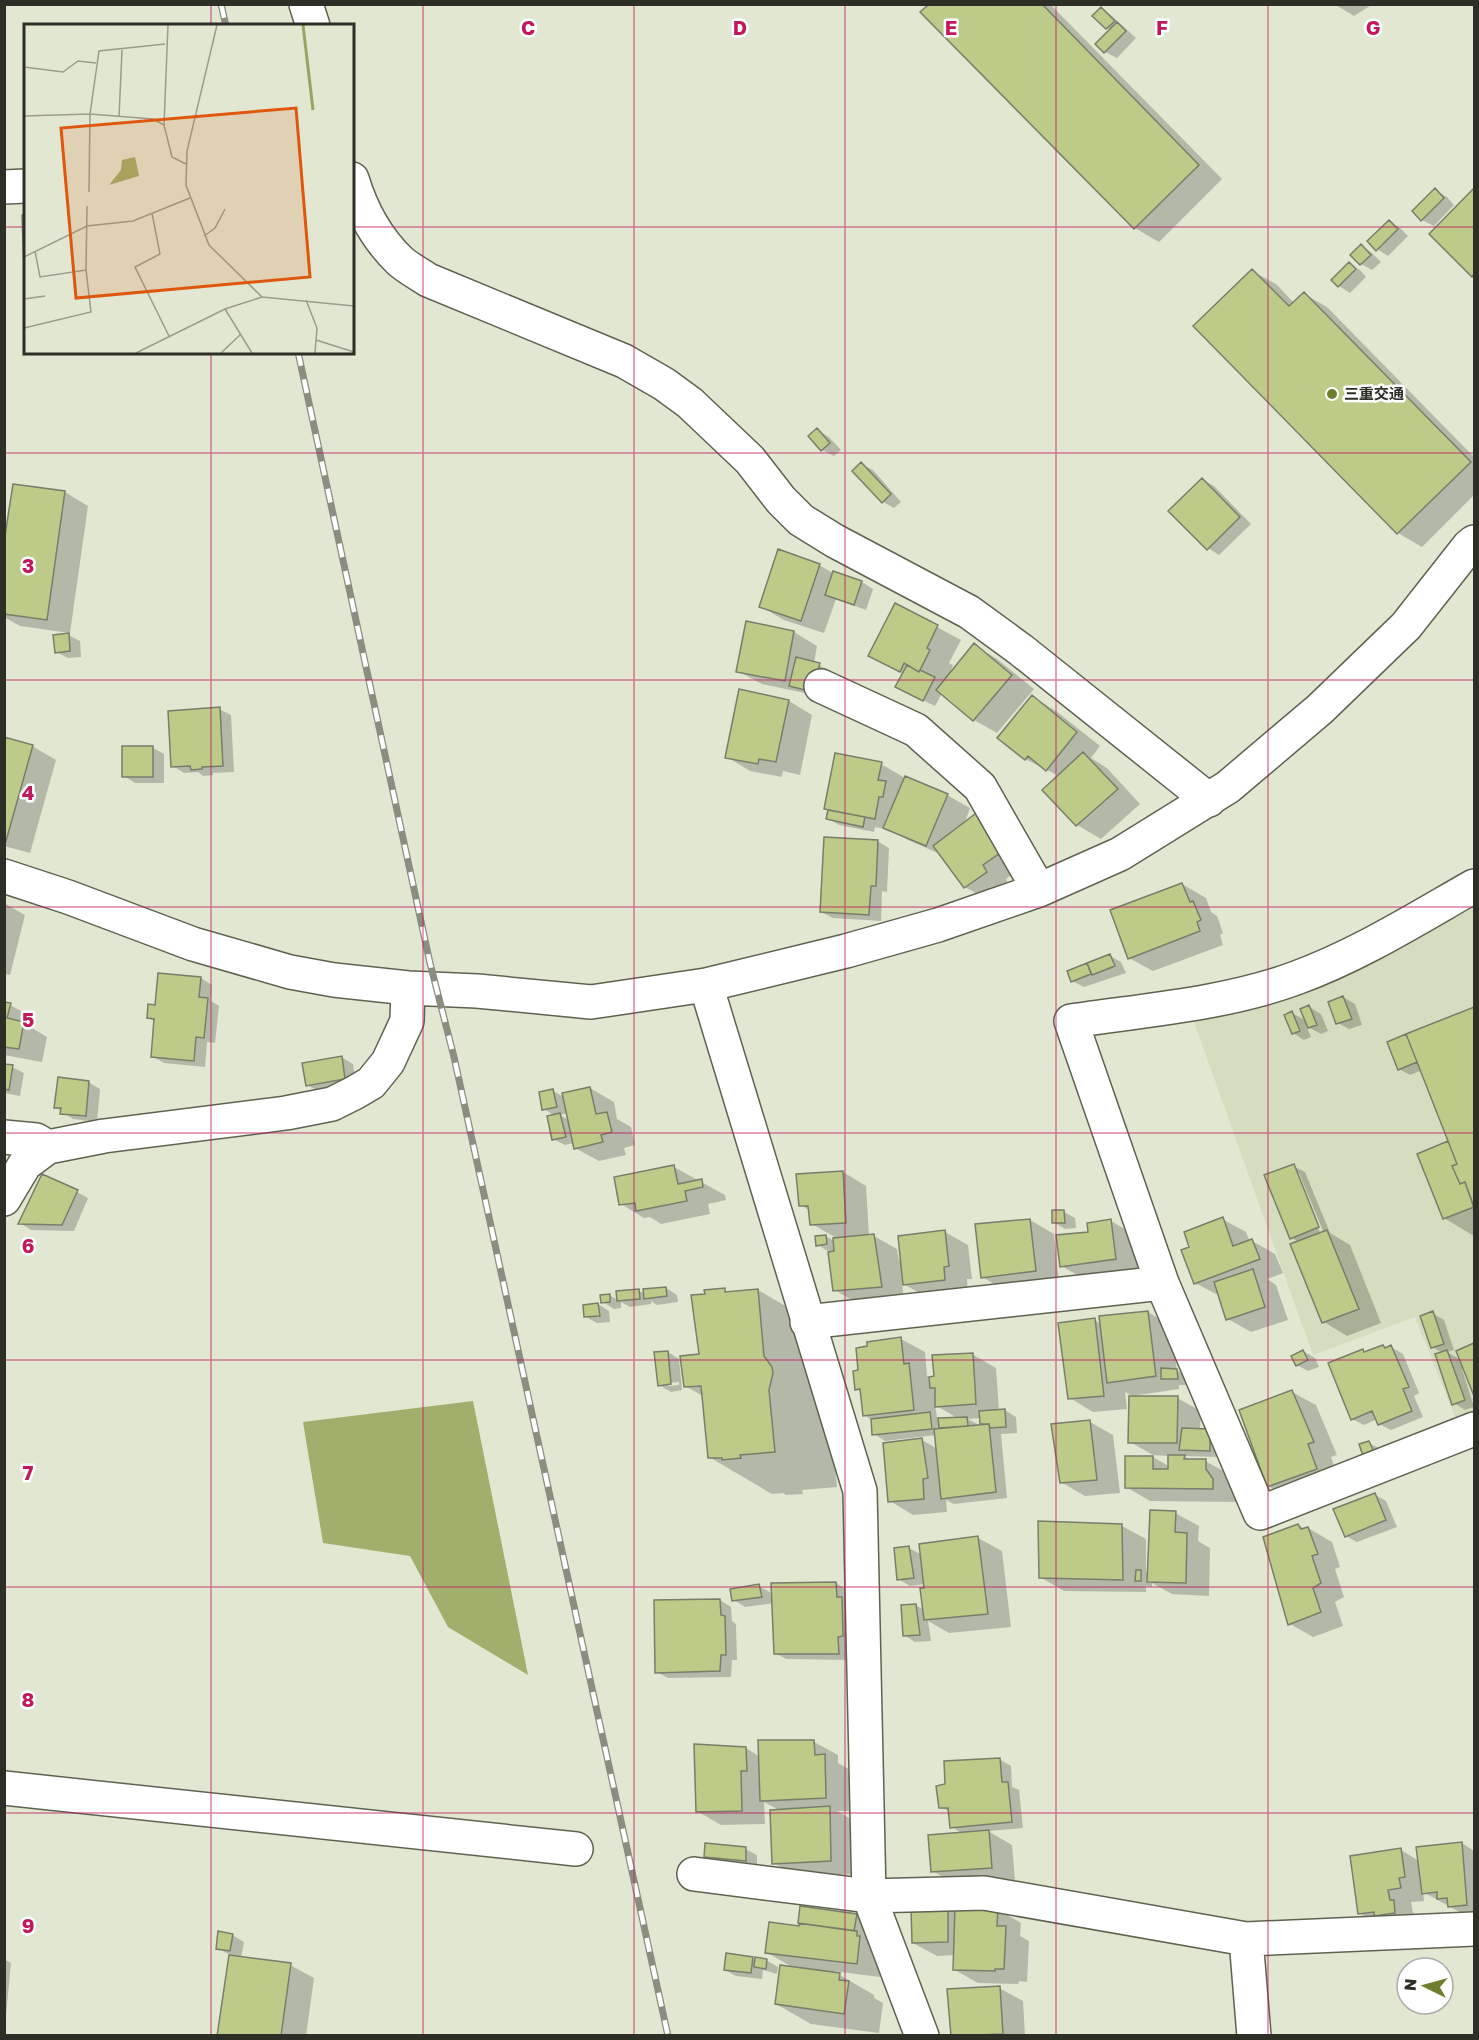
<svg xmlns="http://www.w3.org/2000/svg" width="1479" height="2040" font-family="'Golos Text','Noto Sans JP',sans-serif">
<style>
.built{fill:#d5dcbf}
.forest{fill:#a0af6b}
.shadow{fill:#0003;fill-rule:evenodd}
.building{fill:#bccb87;stroke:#797e6b;stroke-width:1.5}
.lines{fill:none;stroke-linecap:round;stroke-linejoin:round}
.minor-casing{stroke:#5e6350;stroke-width:36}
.minor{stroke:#fff;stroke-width:33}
.rail-casing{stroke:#8a8d7f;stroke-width:7}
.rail{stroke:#fff;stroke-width:4.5;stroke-dasharray:14;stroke-linecap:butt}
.grid{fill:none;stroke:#c2185b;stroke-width:1.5;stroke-opacity:0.55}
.poi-dot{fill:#6f7e2c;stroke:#fff;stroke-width:2}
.labels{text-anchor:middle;stroke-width:5;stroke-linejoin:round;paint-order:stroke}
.poi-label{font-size:15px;font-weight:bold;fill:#2d2f27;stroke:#fff;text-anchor:start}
.inset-river{fill:none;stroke:#97a563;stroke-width:3}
.inset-road{fill:none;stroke:#9a9d8e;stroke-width:1.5}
.view{fill:#df570d;fill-opacity:0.15;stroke:#df570d;stroke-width:3}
.inset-edge{fill:none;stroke:#2d2f27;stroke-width:3}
.grid-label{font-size:20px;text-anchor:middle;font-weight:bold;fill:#c2185b;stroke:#fff;stroke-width:5;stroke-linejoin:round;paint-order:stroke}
</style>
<rect width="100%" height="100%" fill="#e2e7d2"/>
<path class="built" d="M1474,901V1415L1457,1422L1415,1317L1313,1355L1192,1016Z"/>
<path class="forest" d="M473,1401L528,1675L448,1627L410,1556L323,1543L303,1422Z"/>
<path class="shadow" d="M927,4H1050L1222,179L1159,242L1135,228L923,12L929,6Z
M1334,4H1373L1354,16Z
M1101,9L1112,16L1136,38L1117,58L1105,52L1097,44L1111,30L1107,28Z
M1435,190L1447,197L1454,205L1434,226L1422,220Z
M1474,190V277L1431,234Z
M1389,222L1400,228L1408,236L1388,256L1377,249Z
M1361,246L1372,253L1381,262L1372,270L1361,264Z
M1349,264L1360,270L1366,277L1350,293L1339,286Z
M1252,271L1276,284L1294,303L1304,294L1327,307L1474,457V495L1422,547L1398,533L1195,327Z
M817,430L829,437L841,450L834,456L822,450Z
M861,464L873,470L901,502L894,508L883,502Z
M1203,480L1214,486L1251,524L1219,555L1208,548Z
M65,492L88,506L70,633L20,626L4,617V553Z
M819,565L833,573L862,582L873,589L866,610L836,599L824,633L784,620L760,606Z
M896,605L961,640L949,663L953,665L949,676L974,645L997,659L1034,689L997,733L974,720L942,693L935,706L908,693L904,674L893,669Z
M794,632L817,646L814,663L831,671L824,697L762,684L738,671Z
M68,635L80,641L81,657L68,658L56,652Z
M740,691L789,701L812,715L800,775L783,771L782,777L750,771L727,757Z
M1033,697L1056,711L1100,746L1091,758L1107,768L1140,804L1101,839L1077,825L1045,790L1059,776L1025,759Z
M219,709L231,715L234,772L213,773V775L203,776L198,772L184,773L173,766Z
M4,739L32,746L56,760L30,853L4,846Z
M153,748L164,754V783H135L124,776Z
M881,764L905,778L947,795L970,808L964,825L1033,859L1006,879L1009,886L988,900L965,887L940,854L908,840L891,830L875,827L874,832L839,825L828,819L830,810L826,808Z
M877,841L889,848L887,892L882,891L881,921L833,918L821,912Z
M1182,884L1206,898L1211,912L1217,916L1223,933L1220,935L1223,945L1153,971L1129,958Z
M4,903L25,915L10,975L4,974Z
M1110,956L1121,962L1126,973L1084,987L1072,981L1069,972Z
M201,978L212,985L211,1001L219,1006L215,1043L207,1042L205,1067L164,1063L152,1056L155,1022L148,1017Z
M1343,997L1355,1004L1362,1025L1349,1029L1338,1023Z
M4,1004L10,1005L34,1018L32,1028L47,1037L42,1062L4,1055Z
M1309,1007L1321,1014L1328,1031L1321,1034L1306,1026L1311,1037L1304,1040L1293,1033L1292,1013L1307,1021Z
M1474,1008V1236L1444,1218L1450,1142L1422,1070L1410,1075L1399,1069L1388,1043Z
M341,1057L353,1064L356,1085L319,1091L307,1085Z
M4,1065L12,1067L24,1073L20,1096L4,1093Z
M88,1082L100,1089L97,1122L73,1119L55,1107Z
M590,1088L614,1102L617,1119L631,1127L635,1145L624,1148L626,1155L599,1161L575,1148L574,1143L565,1145L553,1139L555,1116L544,1109L553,1091L564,1097ZM568,1113L569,1120L560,1115Z
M1293,1166L1305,1172L1330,1233L1350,1245L1381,1323L1347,1336L1324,1322L1299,1242L1291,1238ZM1296,1173H1299L1324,1233L1321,1235Z
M674,1167L725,1195L726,1200L708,1204L710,1214L661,1224L650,1217L644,1218L621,1204Z
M843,1172L866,1186L869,1236H874L897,1249L899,1261L945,1232L968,1245L972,1279H967L968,1293L928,1298L902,1283L904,1300L858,1304L835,1290L829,1252L818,1245L826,1236L834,1241L838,1239L812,1224L810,1211L801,1205Z
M77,1192L88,1198L74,1231L31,1230L20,1223Z
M1064,1212L1075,1218L1076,1228L1065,1229L1053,1222Z
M1222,1219L1246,1232L1250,1242L1252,1241L1275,1254L1283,1273L1267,1279L1276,1285L1288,1320L1251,1332L1228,1319L1220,1296L1195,1283L1191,1248Z
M1030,1220L1054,1234L1059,1284L1006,1291L982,1277Z
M1111,1221L1135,1235L1139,1272L1085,1279L1061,1266L1090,1233Z
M666,1288L677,1295L678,1302L657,1305L651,1301V1304L630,1307L621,1302V1308L614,1309L603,1302L609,1295L618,1300L639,1291L645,1294Z
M724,1290L730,1293L758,1290L821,1327L837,1487L802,1490L803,1494L786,1495L783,1493L772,1494L709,1457L703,1396L685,1386L701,1356L707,1295Z
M598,1304L609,1311L610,1322L597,1323L586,1317Z
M1148,1312L1171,1326L1177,1370L1188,1377L1189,1385H1179V1389L1132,1396L1125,1392L1127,1409L1093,1412L1070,1398L1095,1320L1101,1324Z
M1432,1313L1444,1320L1454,1350L1447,1352L1461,1360L1458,1352L1474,1345V1392L1465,1368L1462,1369L1474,1407L1465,1410L1454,1403L1443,1353L1432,1347Z
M901,1339L925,1352L927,1376L931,1378L972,1354L996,1368L999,1411L1005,1410L1016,1417L1017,1433L1001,1434L1007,1498L954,1504L946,1500L947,1512L913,1515L890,1501L922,1440L938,1449L936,1435L885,1441L874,1434L872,1420L864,1415L862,1392L856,1389L859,1371ZM935,1405L959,1419L941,1420L937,1417ZM981,1418V1426L968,1419Z
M1383,1346L1387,1348L1391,1347L1403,1354L1419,1393L1414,1396L1423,1417L1391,1430L1379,1424L1377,1419L1364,1425L1352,1419L1363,1351L1366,1353Z
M1303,1351L1315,1358L1319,1367L1308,1371L1297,1365Z
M668,1352L679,1359L682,1390L671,1392L659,1385ZM679,1382V1385L668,1386V1383Z
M1292,1392L1316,1405L1337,1455L1331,1457L1340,1482L1292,1500L1268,1486Z
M1177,1398L1201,1411L1200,1430H1210L1221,1457L1183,1456L1191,1460L1205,1461L1229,1474V1484L1236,1493V1502L1150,1501L1126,1487L1153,1457L1170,1467L1169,1456L1153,1455L1130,1442Z
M1090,1422L1113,1435L1120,1493L1085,1496L1061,1482Z
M1369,1443L1381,1449L1376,1461Z
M1374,1494L1386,1501L1397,1527L1357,1542L1346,1536Z
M1175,1513L1199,1526L1198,1541L1210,1548L1209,1596L1172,1594L1152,1583V1587L1146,1586V1592L1064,1591L1040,1577L1122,1526L1146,1539V1572H1149Z
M1298,1526L1305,1529L1308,1528L1332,1542L1340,1567L1335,1569L1344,1597L1335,1602L1343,1626L1313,1637L1290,1624Z
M978,1538L1002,1551L1011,1627L949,1633L928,1621L931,1641L915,1642L904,1635L915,1605L925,1610L926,1590L925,1584L910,1586L898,1579L909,1548L922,1555Z
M836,1583L847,1590L850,1660L786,1659L775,1653L774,1603L745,1607L734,1600L758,1586L770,1592L772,1602Z
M720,1600L731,1607L732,1621L736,1624L737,1660H732L731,1677L668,1678L657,1672Z
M814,1742L838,1755V1763L849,1769V1811H837L854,1821V1874L797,1877L774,1863L781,1811L764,1802L765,1824L721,1825L697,1811L746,1748L760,1757Z
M999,1759L1011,1766L1012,1787L1019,1790L1023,1828L988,1831L1012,1845L1015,1880L956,1885L933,1871L963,1834L952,1827L950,1812L941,1807L947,1785Z
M1462,1843L1474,1851V1920L1423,1892L1424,1901L1411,1902L1413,1913L1417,1915L1383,1927L1359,1913L1401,1850L1419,1861Z
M745,1849L757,1855V1867L717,1863L706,1856Z
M948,1908L956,1913L997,1909L1021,1923L1020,1936L1029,1941L1027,1982L1019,1981L1018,1984L978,1983L955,1970V1955L937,1956L913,1943Z
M856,1915L868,1922L865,1937L880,1946L883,1951L880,1977L833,1971L874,1995V1998L883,2003L879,2033L811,2024L776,2004L794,1968L766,1952L800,1928Z
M232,1935L244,1942L241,1958L290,1965L314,1978L306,2036H219L230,1955L218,1948Z
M752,1958L756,1961L766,1960L778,1967L777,1974L763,1970L762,1979L736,1976L725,1970Z
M4,1959L11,1963L6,2016H4Z
M999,1988L1023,2001L1025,2036H953Z"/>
<path class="building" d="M925,4H1042L1199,165L1134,229L920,12L927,6Z
M1101,7L1115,21L1106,29L1092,16Z
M1117,22L1126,31L1104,53L1095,44Z
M1435,188L1444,198L1421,221L1412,211Z
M1474,188V274L1472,277L1429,234Z
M26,214V297H25L22,215Z
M1389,220L1398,229L1376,251L1367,241Z
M1361,244L1371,255L1360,265L1350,255Z
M1349,262L1356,269L1338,287L1331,280Z
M1252,269L1289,306L1304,292L1471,462L1397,534L1193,326Z
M817,428L830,443L821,451L808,436Z
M861,462L891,494L882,503L852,471Z
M1202,478L1240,517L1207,550L1168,511Z
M13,484L65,491L47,620L4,614V542Z
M778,549L820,564L801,621L759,607Z
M833,571L862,581L854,605L825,595Z
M895,603L938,625L927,648L930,650L919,672L904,663L900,672L868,656Z
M746,621L794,631L785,681L736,672Z
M69,633L70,651L55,653L53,635Z
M974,643L1012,675L973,721L936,690Z
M796,657L820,663L813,692L789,686Z
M907,665L919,672L920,670L935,677L923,701L895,687Z
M739,689L789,700L776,762L759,759L758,764L725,758Z
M1032,695L1077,732L1046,771L1028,756L1025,760L997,738Z
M220,707L223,766L202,767V769L191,770L190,766L171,767L168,711Z
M4,737L33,745L6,841L4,840Z
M122,746H153V777H122Z
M1083,752L1118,789L1076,826L1042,790Z
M835,753L882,762L878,780L886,781L883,797H879L875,819L824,809Z
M905,776L948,794L926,846L883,828Z
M828,810L865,817L863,827L826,819Z
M979,811L1010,846L983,865L987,872L964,888L933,846Z
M824,837L878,840L876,886H871L869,915L820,912Z
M1182,883L1190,902L1193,901L1201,920L1197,922L1200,931L1128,959L1110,910Z
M1110,954L1115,966L1092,975L1087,963Z
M1087,963L1091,974L1071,982L1067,971Z
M158,973L201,977L199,997L208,998L204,1038L196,1037L194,1061L151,1057L154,1019L147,1018L148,1004L155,1005Z
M1343,996L1352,1019L1336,1024L1328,1002Z
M4,1002L11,1003L7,1018L24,1022L19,1049L4,1047Z
M1309,1005L1317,1025L1308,1028L1300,1009Z
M1474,1007V1208L1465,1182L1460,1184L1452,1166L1457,1164L1406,1034Z
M1292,1011L1300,1031L1292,1034L1284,1015Z
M1406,1034L1417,1062L1398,1070L1387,1042Z
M342,1056L345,1079L306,1086L302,1063Z
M4,1064L13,1065L9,1090L4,1089Z
M58,1077L89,1081L86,1116L60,1114L61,1108H54Z
M590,1087L596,1114L607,1112L612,1132L601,1135L603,1142L574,1149L562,1093Z
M553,1089L557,1107L542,1110L539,1092Z
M560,1113L566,1137L552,1140L547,1116Z
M1448,1141L1457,1164L1452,1166L1460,1184L1465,1182L1474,1207L1443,1219L1417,1154Z
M1294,1164L1319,1227L1290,1239L1264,1175Z
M674,1165L678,1184L702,1179L703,1187L685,1191L687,1201L636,1211L635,1203L619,1205L614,1177Z
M843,1171L846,1223L810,1225L808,1206H799L796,1174Z
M42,1174L78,1190L62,1225L18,1224Z
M1052,1210H1064L1065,1223H1052Z
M1223,1217L1233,1246L1252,1239L1260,1259L1194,1284L1181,1250L1189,1247L1184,1232Z
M1030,1219L1036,1271L981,1278L975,1224Z
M1111,1219L1116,1259L1060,1267L1056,1235L1088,1232L1087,1223Z
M945,1230L949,1266L944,1267L945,1280L903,1285L898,1236Z
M1327,1230L1359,1309L1322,1323L1290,1244Z
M874,1234L882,1287L833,1291L828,1252L834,1251L833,1238Z
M826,1235L827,1244L816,1246L815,1236Z
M1253,1269L1265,1307L1226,1320L1214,1282Z
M666,1287L667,1296L644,1299L643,1289Z
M725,1288V1292L758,1289L764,1356L772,1367L773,1373L769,1390L775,1452L740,1455L741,1458L722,1460V1458H708L701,1386L684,1387L680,1356L699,1354L691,1295L705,1294L704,1290Z
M639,1289L640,1299L617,1301L616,1291Z
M610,1294V1302L601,1303L600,1295Z
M598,1303L600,1316L584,1317L583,1305Z
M1148,1311L1156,1376L1107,1383L1099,1316Z
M1433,1311L1444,1344L1431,1348L1420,1316Z
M1095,1318L1104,1396L1068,1399L1058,1323Z
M901,1337L904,1364L909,1363L914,1410L863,1416L860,1389L855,1390L853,1371L858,1370L856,1348L867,1346V1342Z
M1474,1343V1396L1456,1351Z
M1383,1345L1385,1348L1391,1345L1409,1387L1403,1389L1412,1411L1378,1425L1372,1411L1351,1420L1328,1363L1363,1349L1364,1352Z
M1303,1350L1308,1360L1296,1366L1291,1356Z
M1447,1350L1465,1400L1452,1405L1435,1354Z
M668,1351L671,1384L658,1386L654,1352Z
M973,1353L976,1404L935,1407V1388H930L929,1377L934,1376L932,1355Z
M1161,1368L1177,1369L1178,1379H1161Z
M1292,1390L1314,1442L1308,1444L1317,1469L1267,1487L1239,1410Z
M1129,1396H1178L1177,1443H1128Z
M1005,1409L1006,1427L990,1428L989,1424H980L979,1411Z
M930,1412L932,1429L872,1435L871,1419Z
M967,1417L968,1426L939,1428L938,1418Z
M1090,1420L1097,1480L1060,1483L1051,1424Z
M989,1424L996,1492L941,1499L934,1429Z
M1182,1428L1210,1429V1451L1179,1450Z
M922,1438L928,1478L923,1479L924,1499L888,1502L883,1443Z
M1369,1441L1374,1452L1363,1456L1359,1444Z
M1168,1455H1185L1184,1459H1206V1469L1213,1479V1489L1125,1488V1456H1153V1469H1168Z
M1375,1493L1386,1520L1345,1537L1333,1509Z
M1150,1510L1176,1511L1175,1532L1187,1533L1186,1583L1147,1582Z
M1038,1521L1122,1524L1123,1580L1039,1578Z
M1298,1524L1301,1529L1308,1527L1318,1554L1312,1556L1321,1583L1313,1588L1321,1612L1288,1625L1263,1537Z
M978,1536L988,1614L924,1620L920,1588H924L919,1544Z
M909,1546L914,1578L897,1580L894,1548Z
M1136,1570H1141V1581H1135Z
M836,1582L837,1597H842L843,1636L838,1637L839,1654H774L771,1583Z
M759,1584L762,1597L732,1601L730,1589Z
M720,1599L721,1615L725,1616L726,1655H721L720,1671L655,1673L654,1600Z
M916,1604L920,1635L903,1636L901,1605Z
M758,1740H814L815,1755L825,1754L826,1798L760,1801Z
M694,1744L746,1747L747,1771H741L742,1811L696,1812Z
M1000,1758L1002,1782H1008L1012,1822L950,1828L948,1808H939L936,1786L945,1784L944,1761Z
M830,1806L831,1861L772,1864L770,1810Z
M989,1830L992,1868L931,1872L928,1835Z
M1462,1842L1467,1905L1448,1907L1447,1898L1437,1899V1892L1422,1894L1416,1847Z
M705,1843L746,1847V1861L704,1857Z
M1401,1848L1405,1877L1399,1878L1401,1888L1388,1890L1390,1900H1394L1395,1913L1374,1916V1912L1358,1914L1350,1856Z
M800,1906L857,1914L854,1931L798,1923Z
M955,1906L998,1908L997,1926H1006L1004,1969H995V1971L953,1970Z
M948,1907V1942L912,1943L911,1908Z
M769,1922L799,1926V1923L857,1931V1936H860L857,1964L765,1953Z
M218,1931L233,1934L230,1951L216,1949Z
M726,1953L753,1957L751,1973L724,1970Z
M229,1955L291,1963L281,2036H217Z
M755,1957L767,1959L766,1969L754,1967Z
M780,1965L840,1973L839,1980L849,1981L844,2014L775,2004Z
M1000,1986L1003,2034L951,2036L947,1989Z"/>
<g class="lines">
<g class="minor-casing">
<path id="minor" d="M306,4L313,26
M352,179C361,209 377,239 400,261C408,268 419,274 428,280L624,361L664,384L690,403L750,460L781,500L801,520L835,541L969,612L1021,650L1209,800
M4,187L26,186
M821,686L916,730L980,787L1039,890
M4,876L68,897L193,944L290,972L334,980L408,988L477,991L591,1002L706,985L846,951L938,925L1039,890L1120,854L1228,787L1320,709L1406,626L1469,546L1474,542
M706,985L860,1491L869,1896L922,2036
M4,1137L36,1140L48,1147
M4,1199L25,1164L48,1147L104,1136L286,1113L332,1104L354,1093L371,1083L388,1062L407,1021L408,988
M1162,1283L1071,1021C1145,1010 1226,1004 1296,978C1359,955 1416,919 1474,886
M807,1322L1162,1283L1260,1513L1474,1429
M4,1788L576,1849
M694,1874L869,1896L984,1893L1246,1939
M1254,2036L1246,1939L1474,1929"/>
</g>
<use href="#minor" class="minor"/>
<g class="rail-casing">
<path id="rail" d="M221,4L226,26
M298,352L430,963L454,1057L668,2036"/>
</g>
<use href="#rail" class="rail"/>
</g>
<path class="grid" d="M211,4V26M423,4V2036M634,4V2036M845,4V2036M1056,4V2036M1268,4V2036M4,227H26M352,227H1474M211,352V2036M4,453H1474M4,680H1474M4,907H1474M4,1133H1474M4,1360H1474M4,1587H1474M4,1813H1474"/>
<circle class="poi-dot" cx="1332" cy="394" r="6"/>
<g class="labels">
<g class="poi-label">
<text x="1344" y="399">三重交通</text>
</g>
</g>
<g transform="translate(24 24)">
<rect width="330" height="330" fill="#e2e7d2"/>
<path d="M111,133L115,152L85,161L97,146L98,136Z" fill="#a0af6b"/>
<path class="inset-river" d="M279,1L289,86"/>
<path class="inset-road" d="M144,1L140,101L148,133L162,140M193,1L163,127L162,161L185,221L238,273M0,43L39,48L54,37L72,39M0,92L66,90L129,95L140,101M95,93L98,26M65,168L66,90L75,27L141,20M128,189L136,230L111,243L145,312M180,212L191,204L201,185M0,233L63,202L109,197L166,174M62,246L63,182M0,275L21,272M282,276L293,304L291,329M201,285L228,329M0,304L67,288L62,246L16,253L11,227M292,316L330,328M112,329L201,285L238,273L330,282M197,329L217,310"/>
<path class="view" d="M272,84L286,253L52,274L37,104Z"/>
<rect width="330" height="330" class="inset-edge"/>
</g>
<g class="grid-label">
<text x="528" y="35">C</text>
<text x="740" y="35">D</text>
<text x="951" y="35">E</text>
<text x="1162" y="35">F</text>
<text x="1373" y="35">G</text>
<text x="28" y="573">3</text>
<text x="28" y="800">4</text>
<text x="28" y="1027">5</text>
<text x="28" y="1253">6</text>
<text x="28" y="1480">7</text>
<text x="28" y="1707">8</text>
<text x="28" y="1933">9</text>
</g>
<rect width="1479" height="2040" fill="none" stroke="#2d2f27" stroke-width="12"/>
<g transform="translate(1425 1986) rotate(275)"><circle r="28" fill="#ffffff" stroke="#abaca9" stroke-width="1.5"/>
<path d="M0-4.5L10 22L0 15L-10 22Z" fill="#6f7e2c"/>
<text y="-9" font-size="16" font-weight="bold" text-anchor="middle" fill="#2d2f27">N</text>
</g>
</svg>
